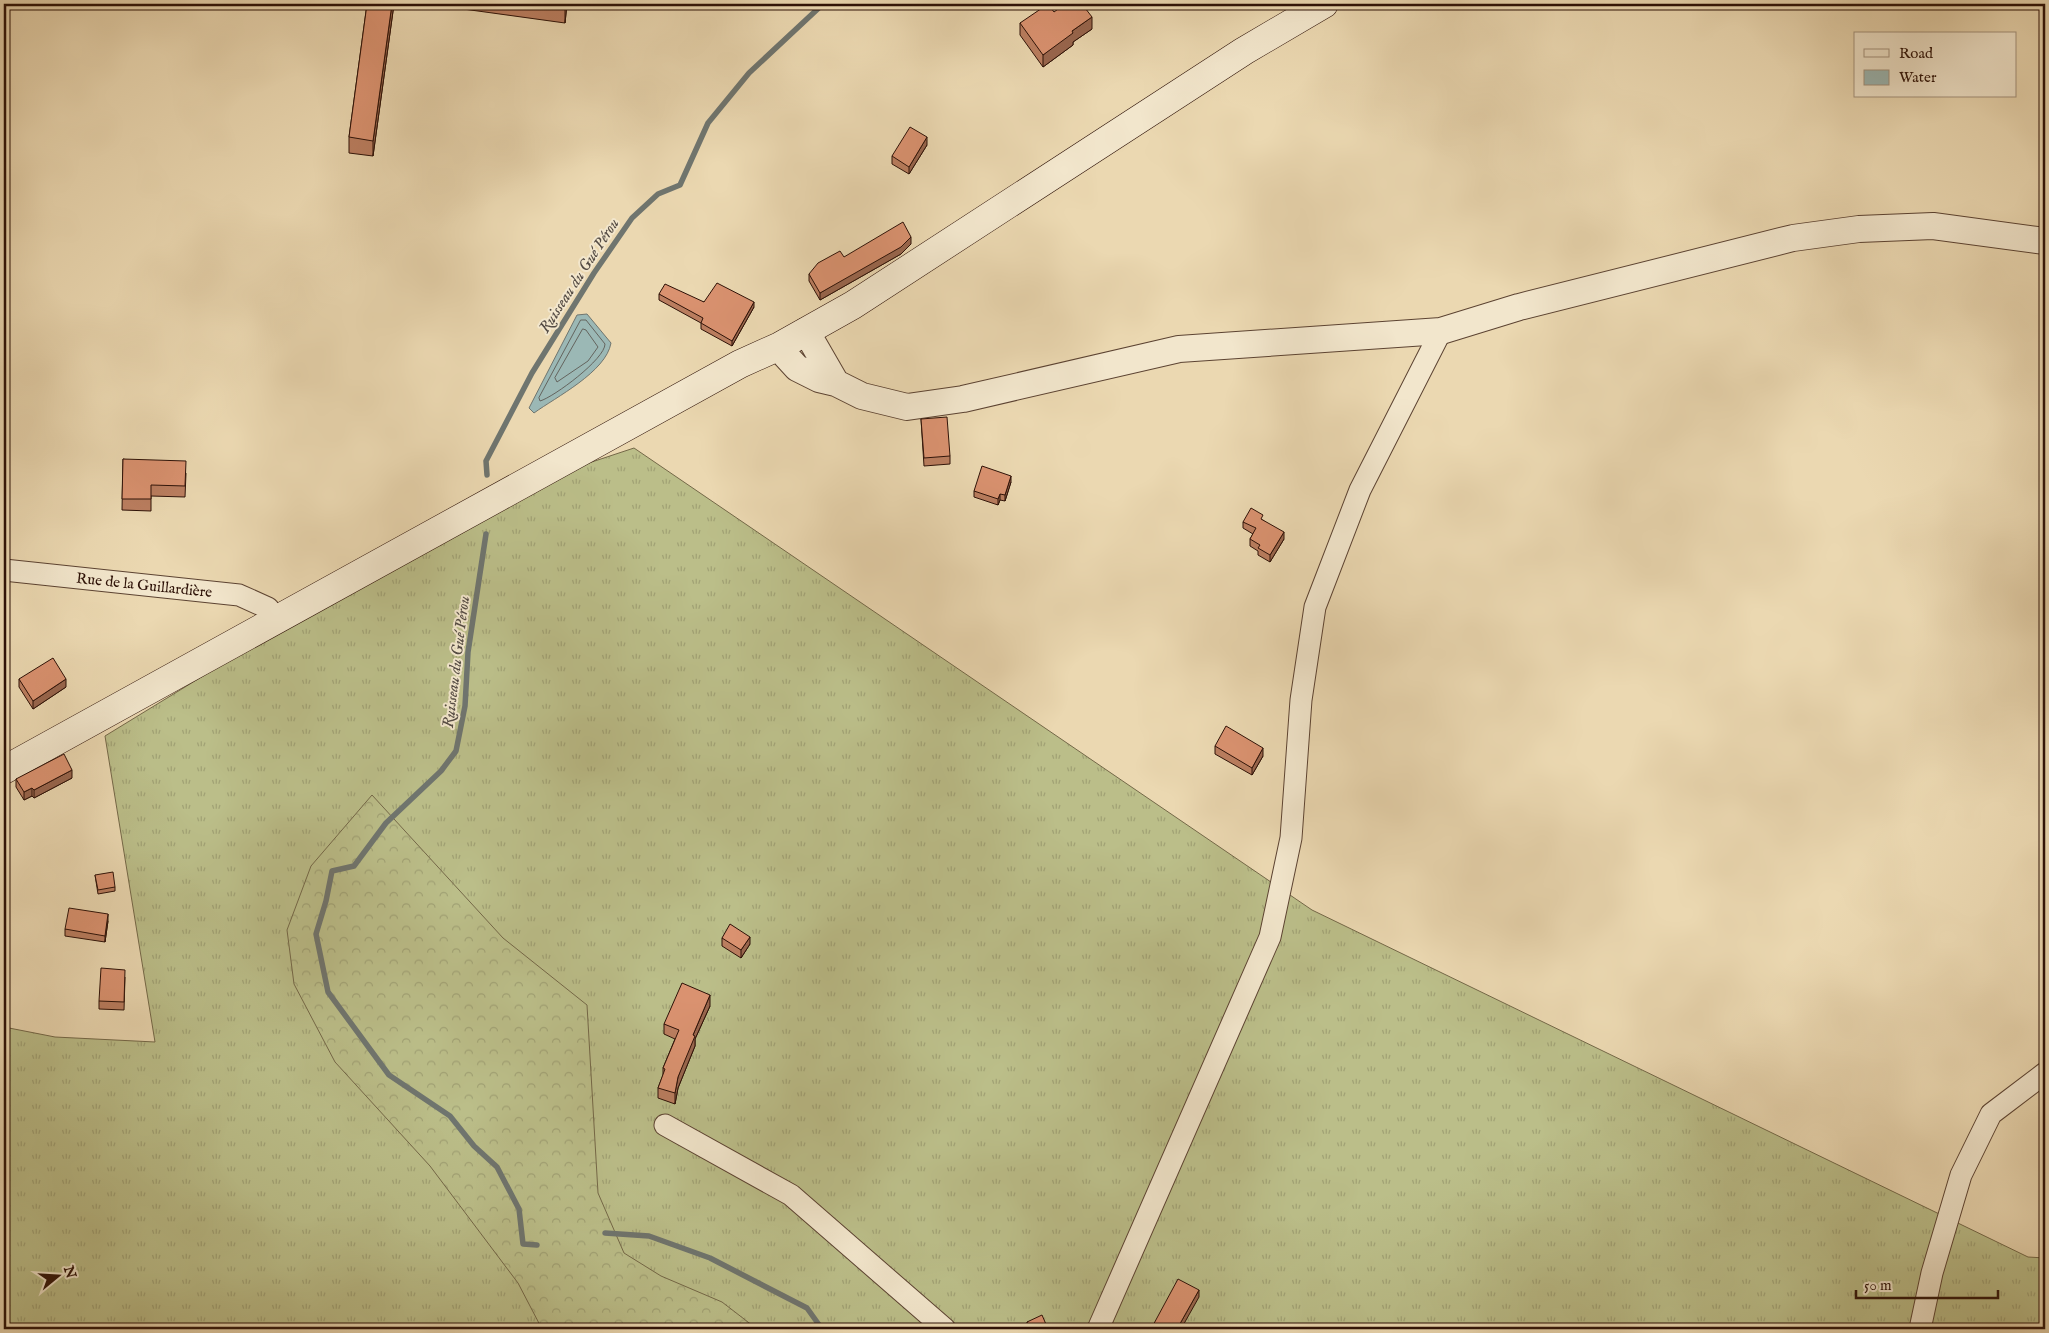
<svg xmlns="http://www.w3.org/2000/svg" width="2049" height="1333" font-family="'IM FELL English',serif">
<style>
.grass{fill:url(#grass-tufts);stroke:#746848}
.forest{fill:url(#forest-crowns);stroke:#746848}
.water{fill:#9bb8b5;stroke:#6f756f}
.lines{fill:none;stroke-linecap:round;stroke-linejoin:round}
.shore{stroke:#64645e;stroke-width:1}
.stream{stroke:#6f756f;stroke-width:5.5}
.minor-casing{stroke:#5c4332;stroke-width:23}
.tertiary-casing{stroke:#5c4332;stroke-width:28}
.secondary-casing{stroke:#2d1107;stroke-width:29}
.minor{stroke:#f2e6cc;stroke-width:21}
.tertiary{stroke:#f2e6cc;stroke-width:26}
.secondary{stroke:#f2e6cc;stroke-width:28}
.wall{fill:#bb7e60;stroke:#2d1107}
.shaded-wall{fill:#99664e;stroke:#2d1107}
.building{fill:#da9270;stroke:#2d1107}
.labels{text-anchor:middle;stroke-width:4;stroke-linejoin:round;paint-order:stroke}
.street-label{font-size:15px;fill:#2d1107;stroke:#f2e6cc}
.water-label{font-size:16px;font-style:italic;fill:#544b44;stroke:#f2e6cc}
</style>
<defs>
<pattern id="grass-tufts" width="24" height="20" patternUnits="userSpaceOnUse" patternTransform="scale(1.25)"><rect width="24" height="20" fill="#bbbe89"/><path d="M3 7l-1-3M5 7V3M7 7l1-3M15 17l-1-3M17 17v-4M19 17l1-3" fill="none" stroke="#a1a275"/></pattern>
<pattern id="forest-crowns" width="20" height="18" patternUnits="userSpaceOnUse" patternTransform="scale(1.25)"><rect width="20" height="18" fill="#bbbe89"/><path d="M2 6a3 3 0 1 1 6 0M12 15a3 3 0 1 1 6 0" fill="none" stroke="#a1a275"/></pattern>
</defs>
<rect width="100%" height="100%" fill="#ebd8b1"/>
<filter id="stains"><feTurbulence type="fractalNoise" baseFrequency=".004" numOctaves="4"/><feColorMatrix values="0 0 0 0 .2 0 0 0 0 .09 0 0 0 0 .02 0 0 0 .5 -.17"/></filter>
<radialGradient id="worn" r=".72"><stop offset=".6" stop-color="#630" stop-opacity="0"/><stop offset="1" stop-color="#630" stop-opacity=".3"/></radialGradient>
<path class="grass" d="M634,448L1312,910L2028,1257L2045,1258V1329H4V1027L55,1037L155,1042L105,736L234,657L477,500Z"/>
<path class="forest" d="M372,795L503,938L587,1005L598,1193L624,1253L661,1276L722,1302L757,1329H542L518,1283L430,1166L335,1062L294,984L287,930L311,866Z"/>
<path class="water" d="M587,314L611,343C606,372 556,397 534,413L529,408L577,315Z"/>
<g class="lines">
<path class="shore" d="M581,320H586L605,344C605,359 554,397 540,401L539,398Z
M583,329L586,330L598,347L588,361L557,382L555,378Z"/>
<path class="stream" d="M487,475L486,461L532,373L594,273L632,218L658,194L680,185L708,123L749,73L823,4
M486,534L468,652L465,706L456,751L441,771L386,823L354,866L332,871L326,901L316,934L328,992L389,1075L450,1116L474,1146L497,1167L519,1209L523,1244L537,1245
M605,1233L649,1236L710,1258L807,1308L822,1329"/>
<g class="minor-casing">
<g id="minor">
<path id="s1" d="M4,570L239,595L268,608L277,620"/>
<path d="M665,1125L791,1195L945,1329"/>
<path d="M1098,1329L1270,937L1291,838L1301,700L1315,607L1360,490L1441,331"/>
<path d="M1920,1329L1932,1273L1961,1175L1991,1114L2045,1073"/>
</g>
</g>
<g class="tertiary-casing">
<path id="tertiary" d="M806,331L836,383
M780,346L786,356L797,368L819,379L836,383L862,396L907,407L963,399L1179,349L1441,331L1519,307L1793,238L1859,229L1933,226L2045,241"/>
</g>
<g class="secondary-casing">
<path id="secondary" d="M4,770L740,364L780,346L853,305L1244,51L1324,4"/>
</g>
<use href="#minor" class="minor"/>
<use href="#tertiary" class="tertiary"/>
<use href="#secondary" class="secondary"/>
</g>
<path class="wall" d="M367,4H394L373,156L349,153V137Z
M427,4H567L565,23Z
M1054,12L1092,29L1073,42V45L1043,67L1020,35V23Z
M927,145L909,174L892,164V156Z
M911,244L901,254L820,300L809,281V274Z
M659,294L704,302L754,307L732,346L701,329V323L659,300Z
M921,419L950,456V464L924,466Z
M123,459L186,473L185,497L151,496V511L122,510Z
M1011,482L1005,501L1000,500L998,505L974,497V491Z
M1263,520L1284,539L1270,562L1258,555V551L1250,546V539L1253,534L1243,528V522Z
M19,679L66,687L33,709L19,687Z
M1215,746L1263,756L1252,775L1215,754Z
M72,778L34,798L32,796L24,800L16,787V779Z
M95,875L115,887V891L98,894Z
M108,921L105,942L65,936V929Z
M722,938L750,944L741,958L722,946Z
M125,977L124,1010L99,1009V1001Z
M710,1006L695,1039V1046L678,1088L675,1104L658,1098V1088L663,1075V1068L675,1039L664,1034V1024Z
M1027,1322L1048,1329H1049H1027Z"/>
<path class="shaded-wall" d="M392,4H394L373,156V141Z
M565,4H567L565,23Z
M1092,17V29L1073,42V45L1043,67V55L1072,31Z
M927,137V145L909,174V167Z
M911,237V244L901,254L820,300V293Z
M754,302V307L732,346V341Z
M1011,476V482L1005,501V495Z
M1000,494V500L998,505V499Z
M1284,532V539L1270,562V555Z
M66,679V687L33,709V701Z
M1263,748V756L1252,775V768Z
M72,770V778L34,798V790Z
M32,788V796L24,800V792Z
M108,914V921L105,942V936Z
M750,937V944L741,958V950Z
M710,995V1006L695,1039V1046L678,1088L675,1104V1093L678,1077L693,1035Z
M1199,1290V1297L1181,1329H1177Z"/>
<path class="building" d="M367,4H392L373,141L349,137Z
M536,4H565V8Z
M1048,4L1054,12L1065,4H1082L1092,17L1072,31L1073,33L1043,55L1020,23Z
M910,127L927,137L909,167L892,156Z
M903,222L911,237L901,247L820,293L809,274L818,263L840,251L844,257Z
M717,283L754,302L732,341L701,323L703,318L659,294L665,284L704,302Z
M947,417L950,456L924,458L921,419Z
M123,459L186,461L185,486L151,485V499H122Z
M982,466L1011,476L1005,495L1000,494L998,499L974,491Z
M1251,508L1263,515L1261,519L1284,532L1270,555L1258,548L1260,545L1250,539L1256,528L1243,522Z
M53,658L66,679L33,701L19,679Z
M1226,726L1263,748L1252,768L1215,746Z
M64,754L72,770L34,790L32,788L24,792L16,779Z
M113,872L115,887L98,890L95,875Z
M69,908L108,914L105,936L65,929Z
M730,924L750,937L741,950L722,938Z
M101,968L125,970L124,1002L99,1001Z
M682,983L710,995L693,1035L695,1036L678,1077L675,1093L658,1088L665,1069L663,1068L679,1030L664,1024Z
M1178,1279L1199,1290L1177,1329H1151Z
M1042,1315L1048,1329H1049H1030L1027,1322Z"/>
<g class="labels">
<g class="street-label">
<text dy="5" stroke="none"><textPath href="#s1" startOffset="141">Rue de la Guillardière</textPath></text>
</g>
<g class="water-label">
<text transform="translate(578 275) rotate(-57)" y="6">Ruisseau du Gué Pérou</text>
<text transform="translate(455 662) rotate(-83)" y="6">Ruisseau du Gué Pérou</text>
</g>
</g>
<rect width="2049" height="1333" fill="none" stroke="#ebd8b1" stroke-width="20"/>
<rect x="5" y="5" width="2039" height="1323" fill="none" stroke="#2d1107" stroke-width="2.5"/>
<rect x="10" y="10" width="2029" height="1313" fill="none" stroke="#2d1107"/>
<rect x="1854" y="32" width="162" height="65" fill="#f2e6cc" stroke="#a3917d"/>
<rect x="1864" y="49" width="25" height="8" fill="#f2e6cc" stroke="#a3917d"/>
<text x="1899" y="58" font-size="15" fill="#2d1107">Road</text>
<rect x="1864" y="70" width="25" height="15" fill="#9bb8b5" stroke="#a3917d"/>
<text x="1899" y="82" font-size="15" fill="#2d1107">Water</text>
<g transform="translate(58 1276) rotate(72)" stroke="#f2e6cc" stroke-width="4" paint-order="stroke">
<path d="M0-4L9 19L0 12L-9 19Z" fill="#2d1107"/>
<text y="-8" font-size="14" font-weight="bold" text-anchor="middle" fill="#2d1107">N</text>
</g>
<path d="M1856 1290v8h142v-8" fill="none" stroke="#2d1107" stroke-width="2.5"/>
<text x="1864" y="1290" font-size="15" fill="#2d1107" stroke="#f2e6cc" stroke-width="4" paint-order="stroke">50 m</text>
<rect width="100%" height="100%" filter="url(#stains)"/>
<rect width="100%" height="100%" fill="url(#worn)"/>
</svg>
